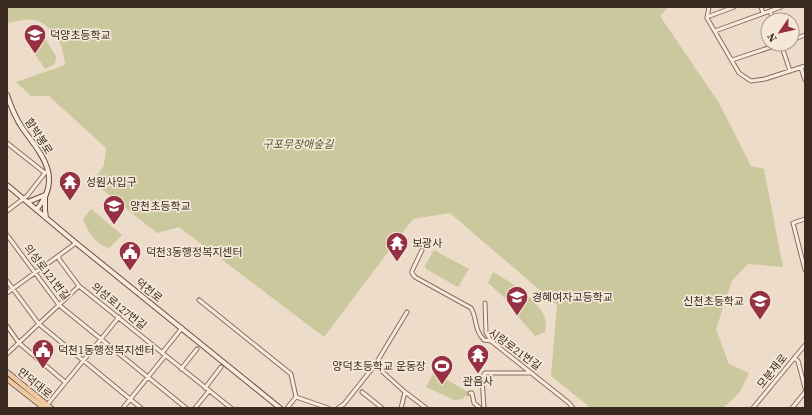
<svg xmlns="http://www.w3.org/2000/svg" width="812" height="415" font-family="'Source Serif 4','Noto Sans KR',serif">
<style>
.green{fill:#cbc89d}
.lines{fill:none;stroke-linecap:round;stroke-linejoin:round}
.minor-casing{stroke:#896d5e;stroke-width:5}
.secondary-casing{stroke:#6b4f41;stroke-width:6}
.primary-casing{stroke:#573d32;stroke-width:6}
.minor{stroke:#f8ebdc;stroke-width:3}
.secondary{stroke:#f8ebdc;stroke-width:4}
.primary{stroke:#eec9a4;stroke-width:4.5}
.labels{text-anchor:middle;stroke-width:3.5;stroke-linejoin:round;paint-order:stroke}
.poi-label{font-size:11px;fill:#3a2921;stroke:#f5e8d8;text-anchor:start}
.street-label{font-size:11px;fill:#3a2921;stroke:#f5e8d8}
.park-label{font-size:11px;font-style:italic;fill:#525629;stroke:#f5e8d8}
</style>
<rect width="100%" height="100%" fill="#eddcc9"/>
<path class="green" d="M7,7H668L660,16L719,103L751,166L764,169L783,267L748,264L732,281L716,329L729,364L749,373L740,392L723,408H591L551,376L557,305L450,213L413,219L324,337L179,227L157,233L93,182L104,165L106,148L49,96H31L16,82L65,65C64,46 55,26 35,20C30,18 14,22 7,23Z
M31,31L44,37L56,56L55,64L45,69L30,47Z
M91,209L122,235L109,248C96,245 87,230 83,219Z
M434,250L469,269L458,287L426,269L425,266Z
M493,272C509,281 544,302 546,323C546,326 545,329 545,332L535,336L510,307L509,302L488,283Z
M434,372L470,393L468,397L465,396L463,399L454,400L426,387Z"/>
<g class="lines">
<g class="minor-casing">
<path id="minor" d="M709,7L707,18L739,73L751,81L765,79L805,66
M761,7L763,13
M770,11L773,20
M707,17L734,7
M715,31L781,7
M792,40L805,35
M781,44L790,71
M732,60L780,44
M801,68L805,80
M7,143L45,173
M7,211L27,196L45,173L48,171
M805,219L793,223L805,270
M7,235L59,305L186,408
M422,250L412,271V273L415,277L471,308C478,320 473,328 484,340L491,341L569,403L573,408
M59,256V259L79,286L231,408
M7,281L39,324L141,408
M7,293L76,243
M199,300L291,374L296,397
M485,303L486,332L491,341
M7,326L19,343L65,382
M162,353L182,328
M7,354L79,286
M794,358L798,361L805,388
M375,365L405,392L426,408
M181,369L197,349
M205,388L221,367
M362,392L382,408
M470,393H472L474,403L480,408
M47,405L119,317
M123,408L165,356
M195,408L209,391
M287,408L296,397L328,408
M338,408L344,404L375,365L407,312
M401,408L405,392
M484,408L482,378L485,373H532
M753,408L805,345
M792,408L805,392"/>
</g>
<g class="secondary-casing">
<path id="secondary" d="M7,95C11,107 16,119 23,129C42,155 63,178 37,209
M7,185L76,243L280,408
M28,202L45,195V210L46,218"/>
</g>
<g class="primary-casing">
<path id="primary" d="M7,372L51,408
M7,379L44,408"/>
</g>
<use href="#minor" class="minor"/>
<use href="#secondary" class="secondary"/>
<use href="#primary" class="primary"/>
</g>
<defs>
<g id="school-pin" transform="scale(1.15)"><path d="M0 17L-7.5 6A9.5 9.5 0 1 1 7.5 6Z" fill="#953143" stroke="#f5e8d8"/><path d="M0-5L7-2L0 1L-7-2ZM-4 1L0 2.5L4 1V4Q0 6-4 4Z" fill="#fff"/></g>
<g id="temple-pin" transform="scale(1.15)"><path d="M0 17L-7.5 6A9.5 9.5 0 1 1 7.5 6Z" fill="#953143" stroke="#f5e8d8"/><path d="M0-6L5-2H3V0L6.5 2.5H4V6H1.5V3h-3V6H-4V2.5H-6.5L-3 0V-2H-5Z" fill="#fff"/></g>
<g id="civic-pin" transform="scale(1.15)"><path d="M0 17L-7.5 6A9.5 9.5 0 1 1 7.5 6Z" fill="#953143" stroke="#f5e8d8"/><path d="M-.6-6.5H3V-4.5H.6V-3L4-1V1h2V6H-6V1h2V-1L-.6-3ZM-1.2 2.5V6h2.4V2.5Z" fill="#fff"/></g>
<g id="stadium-pin" transform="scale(1.15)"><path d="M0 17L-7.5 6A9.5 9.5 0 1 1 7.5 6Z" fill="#953143" stroke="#f5e8d8"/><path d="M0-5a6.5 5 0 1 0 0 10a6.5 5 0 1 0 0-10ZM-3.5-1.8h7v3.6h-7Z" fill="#fff"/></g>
</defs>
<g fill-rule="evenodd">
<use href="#school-pin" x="35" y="35"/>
<use href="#temple-pin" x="70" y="182"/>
<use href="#school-pin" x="114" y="206"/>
<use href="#temple-pin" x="397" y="243"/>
<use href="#civic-pin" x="130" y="252"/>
<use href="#school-pin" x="517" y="297"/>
<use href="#school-pin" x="760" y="301"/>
<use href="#civic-pin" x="43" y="350"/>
<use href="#temple-pin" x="478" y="355"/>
<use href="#stadium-pin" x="442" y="366"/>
</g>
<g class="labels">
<g class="poi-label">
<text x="50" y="39">덕양초등학교</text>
<text x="86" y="186">성원사입구</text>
<text x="130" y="210">양천초등학교</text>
<text x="412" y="247">보광사</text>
<text x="146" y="256">덕천3동행정복지센터</text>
<text x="532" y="301">경혜여자고등학교</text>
<text x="744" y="305" text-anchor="end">신천초등학교</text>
<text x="58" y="354">덕천1동행정복지센터</text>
<text x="426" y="370" text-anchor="end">양덕초등학교 운동장</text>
<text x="478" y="385" text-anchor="middle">관음사</text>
</g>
<g class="street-label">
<text transform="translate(39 136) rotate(57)" y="4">함박봉로</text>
<text transform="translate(47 272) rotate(52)" y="4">의성로121번길</text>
<text transform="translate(149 290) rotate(39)" y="4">덕천로</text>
<text transform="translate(119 306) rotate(39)" y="4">의성로127번길</text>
<text transform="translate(515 349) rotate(36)" y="4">시랑로21번길</text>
<text transform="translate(772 371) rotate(-51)" y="4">모분재로</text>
<text transform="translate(35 383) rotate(39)" y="4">만덕대로</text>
</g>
<g class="park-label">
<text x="298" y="148">구포무장애숲길</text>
</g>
</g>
<rect width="812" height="415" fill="none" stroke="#3a2921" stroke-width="16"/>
<g transform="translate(780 32) rotate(236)"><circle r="19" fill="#f5e8d8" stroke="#aa9c8f"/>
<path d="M0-3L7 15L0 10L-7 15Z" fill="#953143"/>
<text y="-6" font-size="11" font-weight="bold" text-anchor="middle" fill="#3a2921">N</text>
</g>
</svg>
